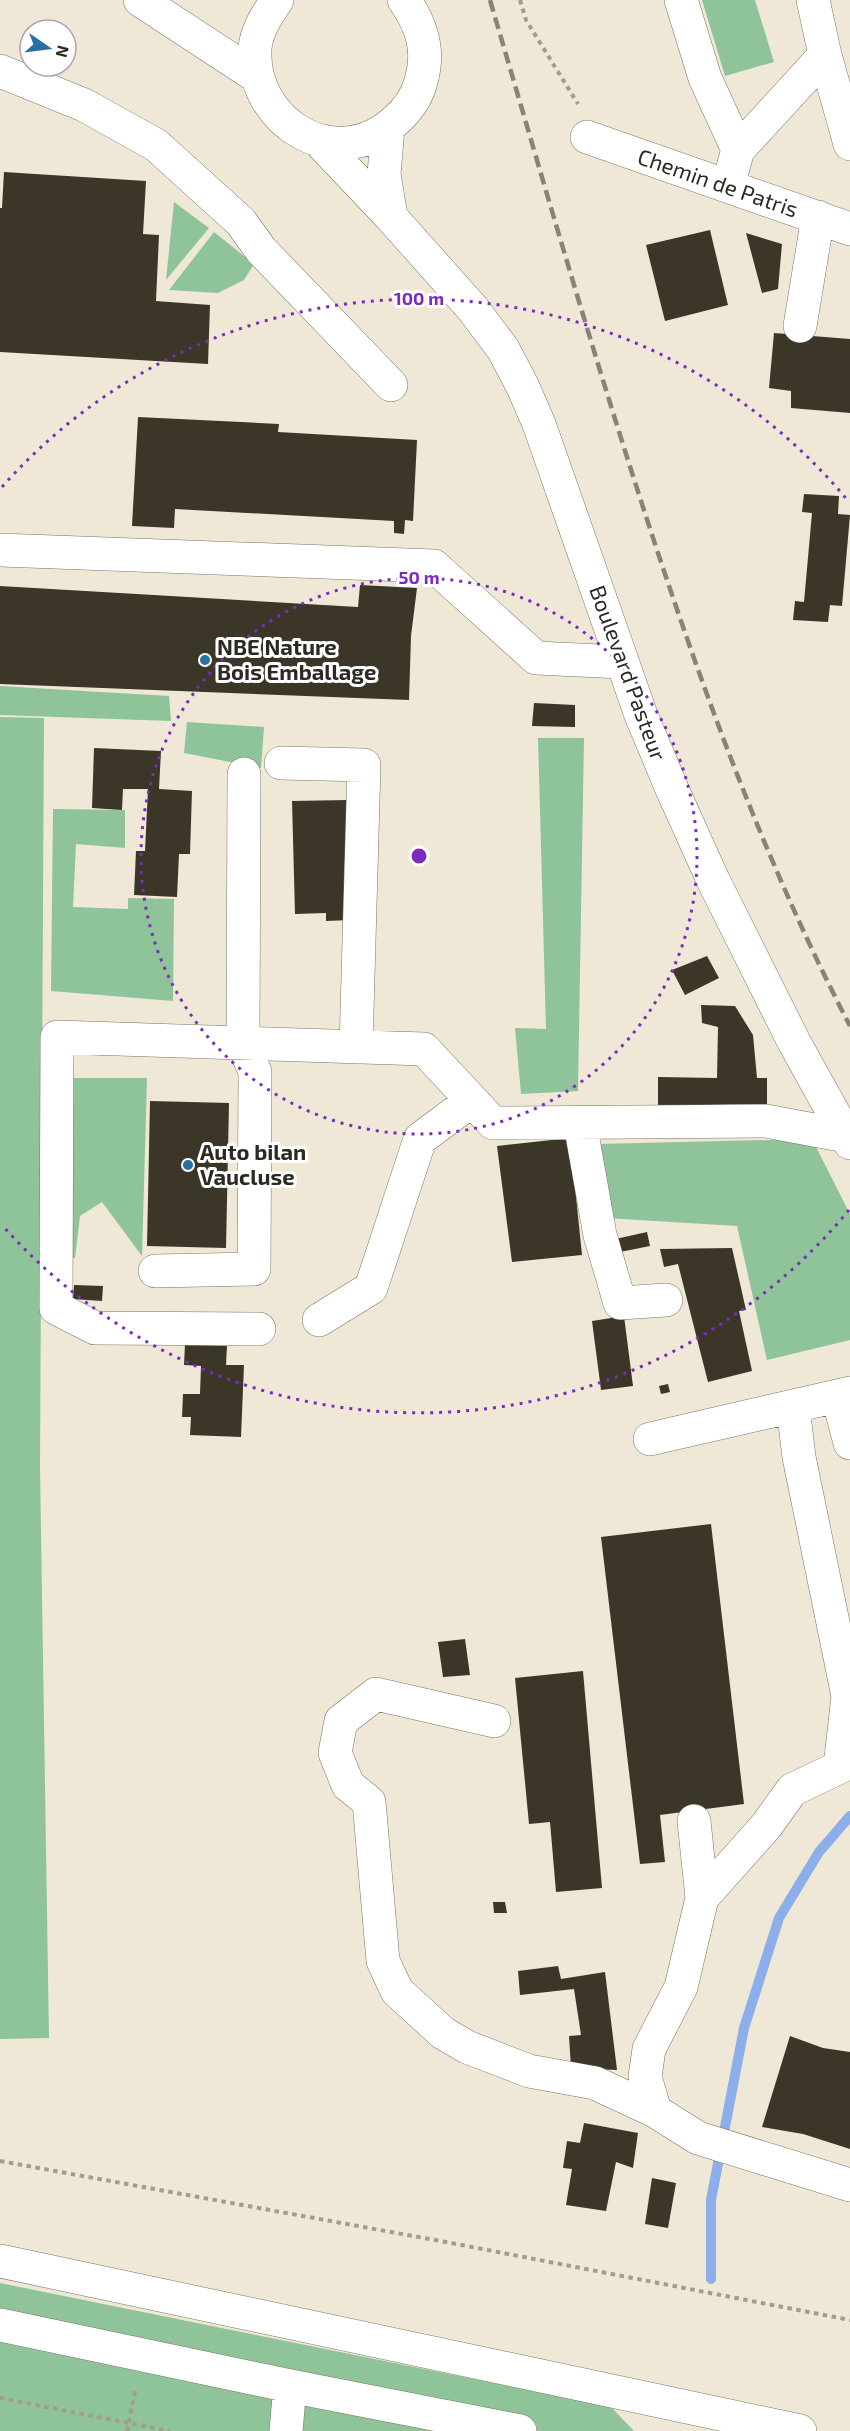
<svg xmlns="http://www.w3.org/2000/svg" width="850" height="2431" font-family="'Exo 2',sans-serif">
<style>
.green{fill:#8fc49a}
.lines{fill:none;stroke-linecap:round;stroke-linejoin:round}
.stream{stroke:#8caeeb;stroke-width:10}
.building{fill:#3c3628}
.minor-casing{stroke:#7b7564;stroke-width:34}
.path{stroke:#a19c8e;stroke-width:4;stroke-dasharray:4.5 4.5;stroke-linecap:butt}
.minor{stroke:#fff;stroke-width:33}
.rail{stroke:#878377;stroke-width:4.5;stroke-dasharray:12 6;stroke-linecap:butt}
.ring{fill:none;stroke:#7b2cbf;stroke-width:3;stroke-dasharray:3 6}
.poi-dot{fill:#2670a4;stroke:#fff;stroke-width:2}
.labels{text-anchor:middle;stroke-width:6;stroke-linejoin:round;paint-order:stroke}
.street-label{font-size:22px;fill:#2b2922;stroke:#fff}
.poi-label{font-size:22px;font-weight:bold;fill:#2b2922;stroke:#fff;text-anchor:start}
.centre{fill:#7b2cbf;stroke:#fff;stroke-width:3}
.ring-label{font-size:18px;text-anchor:middle;font-weight:bold;fill:#7b2cbf;stroke:#fff;stroke-width:6;stroke-linejoin:round;paint-order:stroke}
</style>
<rect width="100%" height="100%" fill="#efe8d6"/>
<path class="green" d="M702,0H755L774,62L725,76Z
M174,202L209,228L166,280Z
M214,232L254,264L244,280L218,293L169,290Z
M0,686L169,696L171,721L0,715Z
M0,717L44,718L40,1467L49,2038L0,2039Z
M187,722L264,727L261,768L184,753Z
M538,738H584L578,1091L521,1094L515,1028L546,1029Z
M53,809L125,810V848L76,844L73,907L128,909V898L174,899L173,1001L51,991Z
M67,1078H147L142,1256L102,1202L80,1216L75,1258L65,1259Z
M812,1139L850,1214V1340L767,1360L737,1226L605,1218L597,1144Z
M0,2283L611,2407L634,2431H0Z"/>
<g class="lines">
<path class="stream" d="M711,2279V2200L744,2028L779,1918L819,1852L850,1816"/>
</g>
<path class="building" d="M4,172L146,181L143,234L159,235L156,301L210,305L208,364L0,352V208H2Z
M710,230L728,305L665,321L646,245Z
M746,233L782,244L778,289L762,293Z
M774,333L850,339V413L791,408V391L769,388Z
M138,417L279,424L278,432L417,440L413,521L405,520L404,534L394,533V521L175,509L174,528L132,526Z
M804,494L839,496L838,514L850,515L842,606L830,605L828,622L793,620L795,601L804,602L812,513L802,512Z
M360,585L417,588L411,636L409,700L0,684V586L358,607Z
M534,703L575,705V727L532,726Z
M94,748L161,751L159,789L192,791L190,854H179L177,897L134,895L136,851H145L148,789H123L122,810L92,808Z
M348,800L351,920L326,921V913L295,914L292,801Z
M707,956L719,978L685,995L672,970Z
M701,1005L735,1006L753,1035L757,1078H767V1104L658,1106V1077L717,1078L718,1027L702,1023Z
M150,1101L229,1103L226,1248L147,1246Z
M570,1138L582,1255L512,1262L497,1146Z
M647,1232L650,1246L615,1253L611,1240Z
M732,1248L746,1310L739,1311L752,1371L708,1382L678,1264L664,1267L660,1249Z
M74,1285L103,1286L102,1301L73,1299Z
M624,1316L633,1386L601,1390L592,1321Z
M185,1344L227,1346L226,1365H244L241,1437L190,1435L191,1417H182L183,1394H200L201,1366L184,1365Z
M668,1384L670,1392L661,1394L659,1386Z
M711,1524L744,1804L660,1815L665,1862L640,1864L601,1537Z
M465,1639L470,1675L443,1677L438,1642Z
M583,1671L602,1888L556,1892L550,1822L529,1824L515,1678Z
M493,1902H505L507,1913H494Z
M558,1966L561,1979L605,1972L617,2070L571,2068L569,2036L581,2035L574,1989L520,1995L518,1971Z
M790,2036L823,2048L850,2052V2149L803,2134L762,2127Z
M584,2123L638,2133L633,2168L616,2162L606,2211L566,2205L572,2169L563,2168L567,2141L580,2143Z
M652,2178L676,2183L668,2228L645,2224Z"/>
<g class="lines">
<g class="minor-casing">
<path id="minor" d="M140,0L256,76
M277,0C267,15 256,31 255,49C251,123 336,174 394,122C407,111 417,98 421,81C430,51 422,25 404,0
M681,0L705,78L738,150
M825,55L850,144
M0,71L84,105L156,145L241,222L261,250L391,385
M388,128L384,174L391,217
M587,137L850,229
M318,140L391,217L473,309L503,349L523,387L539,424L641,715L672,789L713,880L794,1042L850,1143
M728,185L738,150L825,55L813,0
M800,326L818,217
M0,550L434,566L536,658L622,662
M281,763L364,765L356,1047
M580,1123L600,1235L620,1303L666,1300
M155,1271L254,1269L255,1072L243,1043L244,774
M319,1320L371,1288L420,1139L471,1101
M259,1329L95,1328L56,1308L57,1037L424,1049L493,1123L766,1121L846,1136
M838,1397L850,1443
M650,1439L850,1393
M494,1721L376,1694L341,1721L335,1753L348,1785L369,1802L383,1961L397,1991L443,2033L467,2047L529,2071L595,2083L655,2111L698,2138L850,2185
M702,1898L767,1825L792,1790L840,1767L848,1696L799,1457L793,1407
M655,2111L645,2077L649,2049L681,1987L702,1898L694,1821
M0,2261L800,2431
M0,2325L290,2386L520,2431
M286,2431L290,2386"/>
</g>
<path class="path" d="M520,0L526,20L578,104
M0,2161L446,2242L850,2320
M0,2398L170,2431
M127,2431L135,2391"/>
<use href="#minor" class="minor"/>
<path class="rail" d="M490,0C544,184 597,368 657,550C711,713 771,874 850,1026"/>
</g>
<g class="ring">
<circle cx="419" cy="856" r="278"/>
<path d="M849 1210A557 557 0 0 1 2 1225M2 487A557 557 0 0 1 849 502"/>
</g>
<g class="poi-dot">
<circle cx="205" cy="660" r="6"/>
<circle cx="188" cy="1165" r="6"/>
</g>
<g class="labels">
<g class="street-label">
<text transform="translate(718 183) rotate(19)" y="8">Chemin de Patris</text>
<text transform="translate(628 673) rotate(70)" y="8">Boulevard Pasteur</text>
</g>
<g class="poi-label">
<text x="217" y="655">NBE Nature<tspan x="217" dy="25">Bois Emballage</tspan></text>
<text x="200" y="1160">Auto bilan<tspan x="200" dy="25">Vaucluse</tspan></text>
</g>
</g>
<circle cx="419" cy="856" r="9" class="centre"/>
<g class="ring-label">
<text x="419" y="305">100 m</text>
<text x="419" y="584">50 m</text>
</g>
<g transform="translate(48 48) rotate(104)"><circle r="28" fill="#ffffff" stroke="#aaa9a7" stroke-width="1.5"/>
<path d="M0-4.5L10 22L0 15L-10 22Z" fill="#2670a4"/>
<text y="-9" font-size="16" font-weight="bold" text-anchor="middle" fill="#2b2922">N</text>
</g>
</svg>
